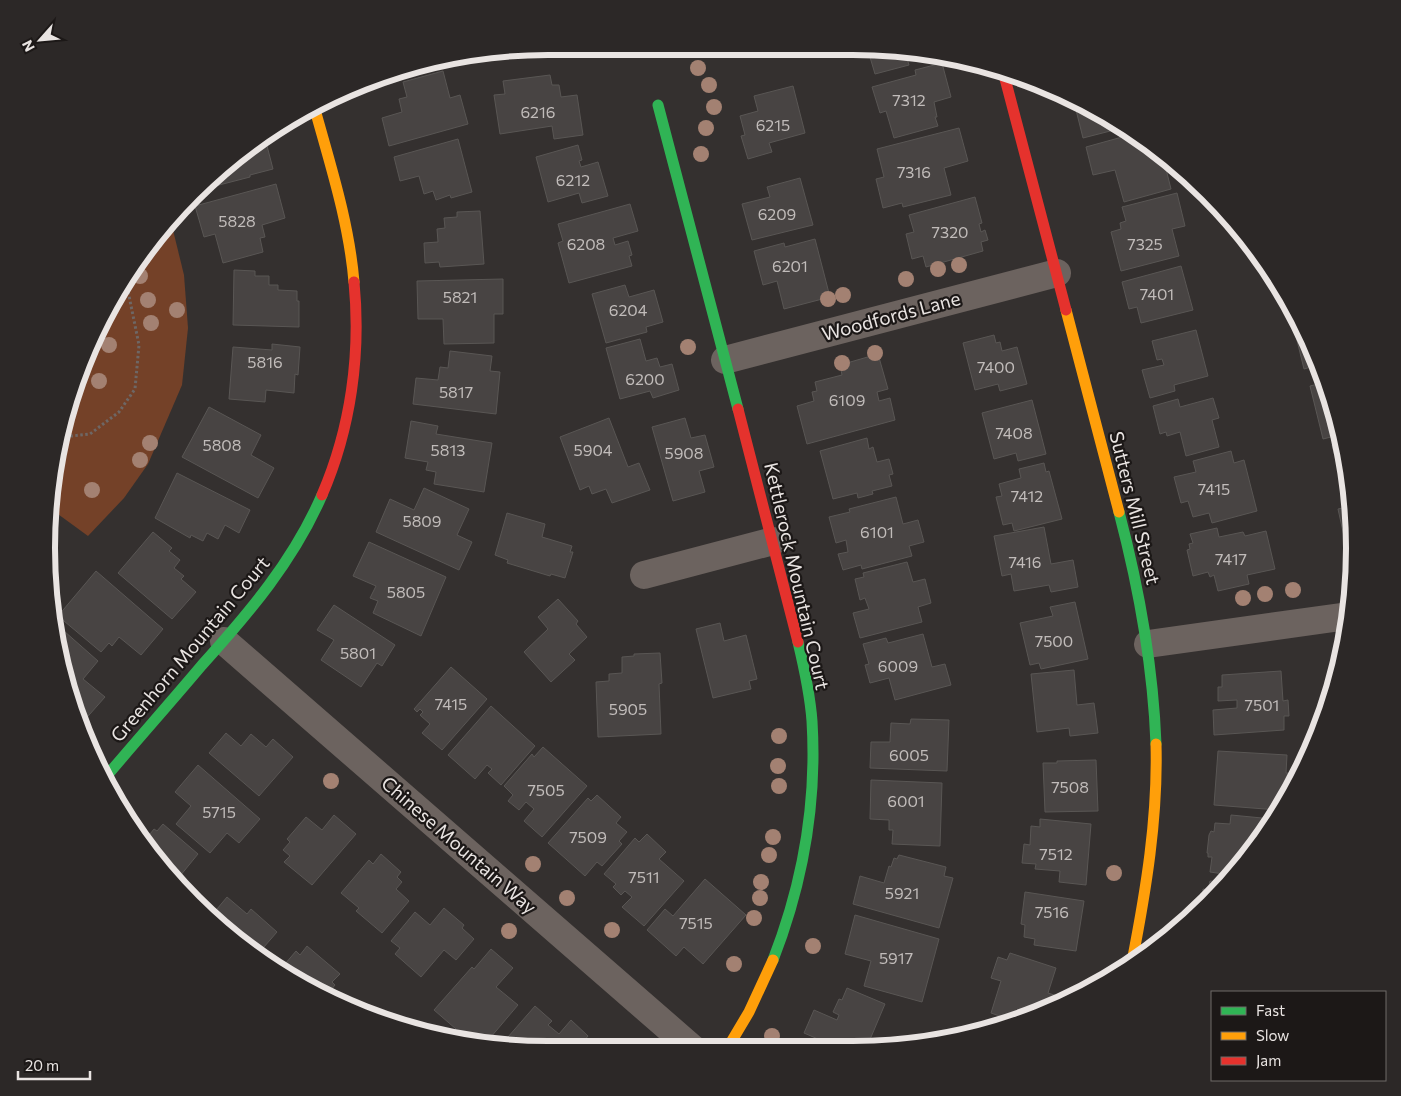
<svg xmlns="http://www.w3.org/2000/svg" width="1401" height="1096" font-family="Commissioner,sans-serif">
<style>
.green{fill:#744128}
.building{fill:#484443;stroke:#595654}
.lines{fill:none;stroke-linecap:round;stroke-linejoin:round}
.path{stroke:#6e6765;stroke-width:3;stroke-dasharray:2.5 2.5;stroke-linecap:butt}
.street{stroke:#6c635f;stroke-width:28}
.fast{stroke:#30b455;stroke-width:11}
.slow{stroke:#ff9f0a;stroke-width:11}
.jam{stroke:#e5322d;stroke-width:11}
.tree{fill:#a38172}
.labels{text-anchor:middle;stroke-width:4.5;stroke-linejoin:round;paint-order:stroke}
.number-label{font-size:16px;fill:#c1bcba}
.street-label{font-size:19px;fill:#e9e4e2;stroke:#1c1817}
.rim{fill:none;stroke:#e9e4e2;stroke-width:6}
</style>
<rect width="100%" height="100%" fill="#34302f"/>
<path class="green" d="M171,222L184,275L188,328L182,385L148,464L124,498L88,536L51,509L63,418L113,297Z"/>
<path class="building" d="M867,47H886L914,53L906,55L909,65L875,74Z
M445,60V63L391,78L390,75L418,63Z
M942,63L951,97L934,102L937,117H935L938,126L894,138L886,111L880,113L872,87L916,75L915,70Z
M443,71L450,98L460,95L468,124L389,146L382,118L402,112L399,99L407,97L403,82Z
M550,75L552,85H559L561,97L577,95L583,135L554,139L552,126L500,134L494,95L505,94L503,81Z
M793,86L805,133L769,143L772,152L748,159L741,136L745,135L740,116L758,111L754,96Z
M1089,107L1122,128L1083,138L1076,110Z
M959,128L968,161L944,168L951,195L903,207L902,203L883,208L876,179L884,177L877,149Z
M1133,134L1159,150L1169,160L1164,161L1171,189L1124,202L1115,170L1093,175L1086,147Z
M458,139L472,192L451,198L450,195L436,200L433,191L424,194L419,176L400,181L394,157Z
M266,142L273,169L250,175V177L196,191L257,145Z
M578,145L582,160L579,161L581,167L598,162L608,196L582,203L579,193L548,202L536,157Z
M800,178L813,225L752,240L742,204L770,197L767,187Z
M276,184L285,218L262,225L265,237L260,238L263,252L223,263L215,234L204,237L195,206Z
M1177,193L1185,226L1172,229L1179,256L1121,271L1111,232L1121,229L1120,223L1126,221L1122,207Z
M975,197L982,223L979,224L981,232L985,230L988,240L981,242L983,251L926,267L923,256L912,259L906,234L914,232L909,215Z
M630,204L638,231L613,238L615,245L628,241L632,255L629,256L632,266L569,283L558,243L563,241L558,224Z
M480,211L484,264L440,267L439,262L425,263L424,243L438,242L437,229L445,228L444,218L457,217V212Z
M815,239L830,297L784,309L777,281L763,285L754,251L784,243L785,247Z
M1181,266L1193,310L1141,323L1137,307L1129,309L1122,282Z
M234,270L255,271V276H269V285H278V290L297,291V301H299V327L233,325Z
M503,279V314H494V343L444,344L443,319H418L417,281Z
M625,285L629,297L654,290L663,322L646,327L647,332L606,343L592,294Z
M1286,295L1287,297L1293,310H1290Z
M1296,315L1318,365L1304,369L1291,316Z
M1196,330L1208,376L1174,385L1175,391L1150,398L1142,370L1164,365L1162,359L1157,360L1152,341Z
M994,335L996,343L1000,342L1002,351L1017,347L1027,384L1000,391L998,384L975,390L963,343Z
M640,339L646,361L657,358L660,367L672,364L679,390L653,398L650,391L620,399L606,348Z
M272,344L300,347L298,375L295,374L294,393L266,390L265,402L229,399L233,347L272,350Z
M450,351L492,356L490,371L500,372L496,414L413,404L416,378L438,380L440,367L448,368Z
M878,354L888,389L877,392L879,401L890,398L895,420L807,444L797,406L814,401L812,392L817,391L815,382L842,375L840,365Z
M1326,382L1339,435L1323,439L1310,386Z
M1213,398L1219,418L1212,420L1219,447L1186,456L1180,432L1167,436L1166,432L1160,434L1153,406L1178,399L1180,407Z
M1032,400L1046,454L1018,461L1016,453L994,459L982,413Z
M209,407L261,435L251,455L274,468L258,498L182,457Z
M609,418L628,467L639,463L650,490L612,503L606,489L592,494L589,486L580,490L560,437Z
M685,418L691,438L705,435L714,467L699,471L705,492L673,501L652,427Z
M411,421L438,426L436,434L492,443L484,492L434,484L436,472L426,470L428,462L405,458Z
M867,438L869,449L873,447L877,462L889,459L893,474L889,475L892,486L872,491L873,494L858,498L857,493L833,499L820,451Z
M1341,443L1350,482L1351,499L1346,500L1332,445Z
M1231,451L1234,463L1244,460L1257,511L1212,523L1209,513L1193,517L1188,501L1181,503L1174,477L1196,472L1193,461Z
M1044,463L1046,472L1049,471L1062,519L1014,531L1012,523L1003,525L996,497L1002,496L999,484L1021,478L1019,469Z
M177,473L250,510L239,533L225,525L218,539L207,533L203,541L191,535L190,538L155,518Z
M424,488L469,509L457,535L472,542L459,570L376,532L390,499L414,510Z
M896,497L903,524L918,520L924,542L909,546L912,556L862,569L861,565L843,570L838,554L848,552L846,540L836,543L829,517L850,512L849,509Z
M1351,506L1353,566L1352,559H1349L1338,509Z
M507,513L545,524L542,537L572,546L570,552H573L565,578L551,574L550,576L507,563L508,560L495,555Z
M1044,527L1051,564L1073,560L1078,587L1051,592L1049,585L1014,591L1011,574L1002,576L994,536Z
M1217,528L1219,537L1243,532L1245,536L1266,531L1275,569L1247,575L1249,584L1218,591L1214,575L1210,577L1208,572L1193,576L1187,550L1190,549L1189,544L1193,543L1190,534Z
M153,532L172,548L169,551L180,560L174,568L184,576L181,579L196,592L172,619L118,573Z
M369,542L446,577L421,636L373,613L378,601L370,598L376,586L353,576Z
M907,562L913,582L925,579L931,603L918,607L922,622L860,638L853,613L869,609L865,598L860,600L855,579L864,577L863,573Z
M96,571L163,629L141,655L119,637L112,646L109,643L101,652L58,616Z
M558,599L578,621L576,624L587,637L569,654L575,660L551,682L524,652L548,629L538,617Z
M1075,602L1088,659L1041,669L1039,663L1030,665L1020,623L1053,616L1050,607Z
M334,605L395,645L382,666L377,663L361,687L321,660L334,640L317,630Z
M720,623L724,641L746,635L757,679L749,681L751,689L713,698L696,629Z
M64,631L98,661L83,679L105,697L82,723L63,678L58,638Z
M923,634L932,667L945,664L951,685L895,700L889,678L870,683L865,665L869,664L863,644L886,638L888,643Z
M660,653L662,683L659,684L661,734L598,737L596,682L609,681V674L622,673V657L634,656V654Z
M451,667L487,699L442,750L422,733L430,724L420,715L423,712L420,709L417,712L414,709Z
M1074,670L1077,705L1094,703L1098,733L1070,736L1069,728L1037,732L1031,674Z
M1281,671L1283,701L1288,700L1289,716H1284V730L1214,735L1213,710L1237,708V700L1218,701V687H1222V675Z
M491,706L535,746L501,785L488,773L492,769L487,765L475,779L448,755Z
M911,719L949,720L947,771L870,768L871,742H890L891,723L910,724Z
M226,733L241,746L251,734L266,747L273,739L293,757L259,796L209,753Z
M543,747L587,786L542,837L524,821L534,809L526,802L519,810L508,801L513,795L504,786L532,754L534,757Z
M1218,751L1287,755L1286,773L1300,774L1278,810L1214,805Z
M1096,760L1098,811L1045,812L1043,763H1057V761Z
M198,765L260,819L239,843L227,833L210,853L176,824L191,806L175,792Z
M871,780L942,783L940,846L892,844L893,830H889V820L870,819Z
M597,795L621,817L616,823L627,832L619,841L622,844L602,866L597,862L585,876L548,843L588,798L591,801Z
M334,815L356,834L312,885L284,862L290,856L283,850L290,842L287,839L306,817L322,830Z
M1231,815L1262,818L1261,822L1270,823L1251,853L1231,875L1210,872L1212,857H1208V853H1207L1209,835L1211,831L1214,832L1215,823L1230,824Z
M1040,819L1091,824L1086,885L1059,882L1060,871L1035,869L1036,864L1022,863L1024,844L1030,845L1031,826L1040,827Z
M163,824L198,854L180,876L186,881L180,887L171,879L147,846L150,842L146,839L154,829L157,831Z
M647,834L666,852L659,859L684,881L644,926L622,907L632,897L625,891L621,895L613,887L616,884L604,874L635,838L639,842Z
M381,854L401,872L397,877L402,882L396,889L409,901L382,933L356,911L359,908L341,893L369,860L373,864Z
M899,855L946,867L944,876L953,878L939,928L853,904L860,876L884,883L889,866L891,867L894,858L897,859Z
M705,879L746,915L703,964L684,947L676,956L647,930L665,909L673,916Z
M1210,881L1224,882L1199,910L1201,893L1203,894V889L1208,890Z
M1025,892L1084,901L1076,951L1034,945L1035,939L1024,937L1025,925L1021,924Z
M227,897L247,914L251,909L277,932L257,955L212,915Z
M444,908L464,925L462,928L474,939L456,960L444,950L421,977L395,954L400,948L391,941L415,912L430,925Z
M855,915L939,939L922,1002L864,986L871,961L845,954Z
M307,946L340,974L332,982L335,985L326,996L279,971L296,951L300,955Z
M491,949L513,968L496,987L518,1005L485,1044L471,1041H459L451,1035L456,1029L434,1010L472,967L474,969Z
M1010,953L1056,968L1048,993L1063,998L1062,1002L1017,1022L991,1013L1001,981L991,978L998,957L1007,960Z
M847,988L885,1004L866,1049H841L804,1033L814,1010L837,1020L839,1015L833,1012L839,999L842,1000Z
M535,1006L552,1021L548,1025L559,1034L571,1020L588,1036L577,1050H548L501,1045Z
M797,1040L811,1049H792Z
M599,1042L608,1050H592Z"/>
<g class="lines">
<path class="path" d="M62,430L72,436L90,434L119,412L135,389L139,345L126,281"/>
<path class="street" d="M725,360L1057,273
M644,575L773,541
M224,641L693,1049
M1148,644L1348,616"/>
<path class="fast" d="M658,105L738,409
M1119,512C1139,588 1153,665 1156,744
M105,778C137,740 170,703 202,665C249,613 294,560 322,495
M773,960C803,883 817,803 812,721C810,694 804,667 798,642"/>
<path class="slow" d="M314,106C330,164 349,222 354,282
M1066,310L1119,512
M1132,962C1146,890 1158,818 1156,744
M727,1049L749,1012L773,960"/>
<path class="jam" d="M1003,71L1066,310
M738,409L798,642
M322,495C351,428 361,354 354,282"/>
</g>
<g class="tree">
<circle cx="698" cy="68" r="8"/>
<circle cx="709" cy="85" r="8"/>
<circle cx="714" cy="107" r="8"/>
<circle cx="706" cy="128" r="8"/>
<circle cx="701" cy="154" r="8"/>
<circle cx="959" cy="265" r="8"/>
<circle cx="938" cy="269" r="8"/>
<circle cx="140" cy="276" r="8"/>
<circle cx="906" cy="279" r="8"/>
<circle cx="843" cy="295" r="8"/>
<circle cx="828" cy="299" r="8"/>
<circle cx="148" cy="300" r="8"/>
<circle cx="177" cy="310" r="8"/>
<circle cx="151" cy="323" r="8"/>
<circle cx="109" cy="345" r="8"/>
<circle cx="688" cy="347" r="8"/>
<circle cx="875" cy="353" r="8"/>
<circle cx="842" cy="363" r="8"/>
<circle cx="99" cy="381" r="8"/>
<circle cx="150" cy="443" r="8"/>
<circle cx="140" cy="460" r="8"/>
<circle cx="92" cy="490" r="8"/>
<circle cx="1293" cy="590" r="8"/>
<circle cx="1265" cy="594" r="8"/>
<circle cx="1243" cy="598" r="8"/>
<circle cx="779" cy="736" r="8"/>
<circle cx="778" cy="766" r="8"/>
<circle cx="331" cy="781" r="8"/>
<circle cx="779" cy="786" r="8"/>
<circle cx="773" cy="837" r="8"/>
<circle cx="769" cy="855" r="8"/>
<circle cx="533" cy="864" r="8"/>
<circle cx="1114" cy="873" r="8"/>
<circle cx="761" cy="882" r="8"/>
<circle cx="567" cy="898" r="8"/>
<circle cx="760" cy="898" r="8"/>
<circle cx="754" cy="918" r="8"/>
<circle cx="612" cy="930" r="8"/>
<circle cx="509" cy="931" r="8"/>
<circle cx="813" cy="946" r="8"/>
<circle cx="734" cy="964" r="8"/>
<circle cx="772" cy="1036" r="8"/>
</g>
<g class="labels">
<g class="number-label">
<text x="909" y="106">7312</text>
<text x="538" y="118">6216</text>
<text x="773" y="131">6215</text>
<text x="914" y="178">7316</text>
<text x="573" y="186">6212</text>
<text x="777" y="220">6209</text>
<text x="237" y="227">5828</text>
<text x="950" y="238">7320</text>
<text x="586" y="250">6208</text>
<text x="1145" y="250">7325</text>
<text x="790" y="272">6201</text>
<text x="1157" y="300">7401</text>
<text x="460" y="303">5821</text>
<text x="628" y="316">6204</text>
<text x="265" y="368">5816</text>
<text x="996" y="373">7400</text>
<text x="645" y="385">6200</text>
<text x="456" y="398">5817</text>
<text x="847" y="406">6109</text>
<text x="1014" y="439">7408</text>
<text x="222" y="451">5808</text>
<text x="448" y="456">5813</text>
<text x="593" y="456">5904</text>
<text x="684" y="459">5908</text>
<text x="1214" y="495">7415</text>
<text x="1027" y="502">7412</text>
<text x="422" y="527">5809</text>
<text x="877" y="538">6101</text>
<text x="1231" y="565">7417</text>
<text x="1025" y="568">7416</text>
<text x="406" y="598">5805</text>
<text x="1054" y="647">7500</text>
<text x="358" y="659">5801</text>
<text x="898" y="672">6009</text>
<text x="451" y="710">7415</text>
<text x="1262" y="711">7501</text>
<text x="628" y="715">5905</text>
<text x="909" y="761">6005</text>
<text x="1070" y="793">7508</text>
<text x="546" y="796">7505</text>
<text x="906" y="807">6001</text>
<text x="219" y="818">5715</text>
<text x="588" y="843">7509</text>
<text x="1056" y="860">7512</text>
<text x="644" y="883">7511</text>
<text x="902" y="899">5921</text>
<text x="1052" y="918">7516</text>
<text x="696" y="929">7515</text>
<text x="896" y="964">5917</text>
</g>
<g class="street-label">
<text transform="translate(891 316) rotate(-15)" y="7">Woodfords Lane</text>
<text transform="translate(1135 508) rotate(76)" y="7">Sutters Mill Street</text>
<text transform="translate(797 576) rotate(77)" y="7">Kettlerock Mountain Court</text>
<text transform="translate(190 649) rotate(-50)" y="7">Greenhorn Mountain Court</text>
<text transform="translate(459 845) rotate(41)" y="7">Chinese Mountain Way</text>
</g>
</g>
<path d="M0 0H1401V1096H0ZM548 55H853A493 493 0 0 1 1346 548V548A493 493 0 0 1 853 1041H548A493 493 0 0 1 55 548V548A493 493 0 0 1 548 55Z" fill="#2c2827" fill-rule="evenodd"/>
<path class="rim" d="M548 55H853A493 493 0 0 1 1346 548V548A493 493 0 0 1 853 1041H548A493 493 0 0 1 55 548V548A493 493 0 0 1 548 55Z"/>
<rect x="1211" y="991" width="175" height="90" fill="#1c1817" stroke="#6e6a68"/>
<rect x="1221" y="1007" width="25" height="8" fill="#30b455" stroke="#6e6a68"/>
<text x="1256" y="1016" font-size="15" fill="#e9e4e2">Fast</text>
<rect x="1221" y="1032" width="25" height="8" fill="#ff9f0a" stroke="#6e6a68"/>
<text x="1256" y="1041" font-size="15" fill="#e9e4e2">Slow</text>
<rect x="1221" y="1057" width="25" height="8" fill="#e5322d" stroke="#6e6a68"/>
<text x="1256" y="1066" font-size="15" fill="#e9e4e2">Jam</text>
<g transform="translate(40 40) rotate(243)" stroke="#1c1817" stroke-width="4" paint-order="stroke">
<path d="M0-4L9 19L0 12L-9 19Z" fill="#e9e4e2"/>
<text y="-8" font-size="14" font-weight="bold" text-anchor="middle" fill="#e9e4e2">N</text>
</g>
<path d="M18 1071v8h72v-8" fill="none" stroke="#e9e4e2" stroke-width="2.5"/>
<text x="25" y="1071" font-size="15" fill="#e9e4e2" stroke="#1c1817" stroke-width="4" paint-order="stroke">20 m</text>
</svg>
